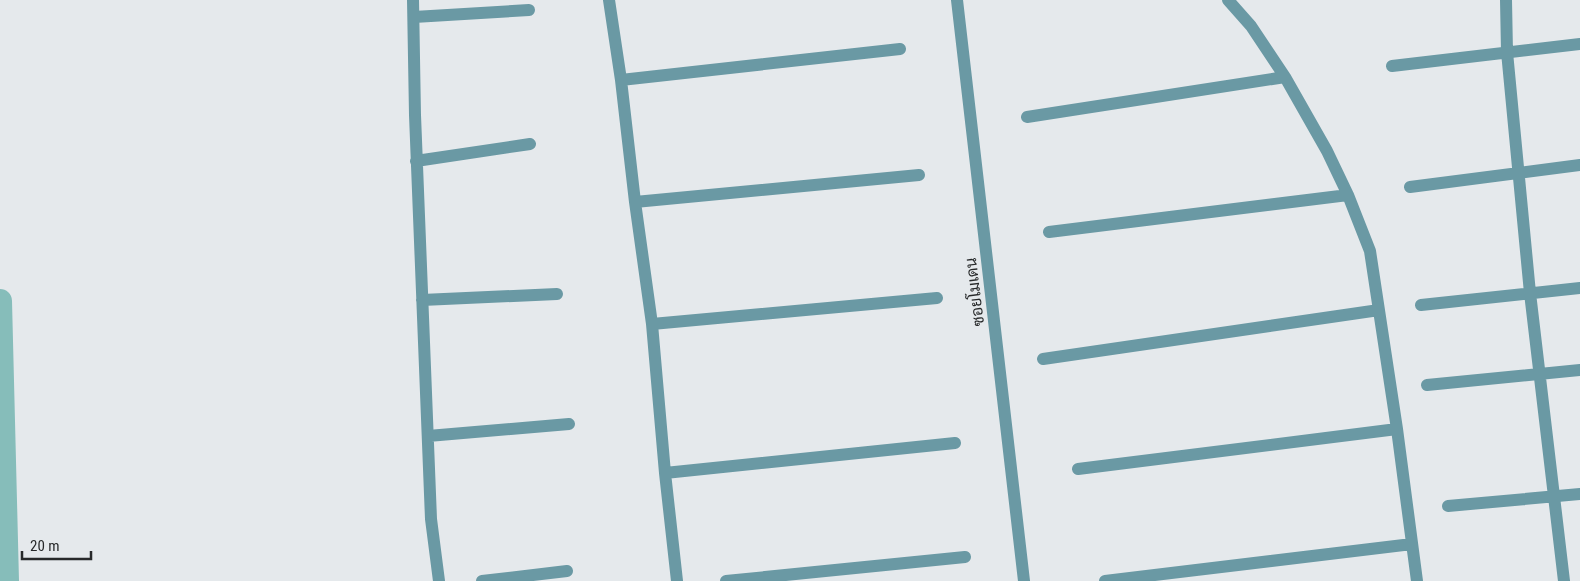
<svg xmlns="http://www.w3.org/2000/svg" width="1580" height="581" font-family="'Roboto Condensed',Sarabun,sans-serif">
<style>
.lines{fill:none;stroke-linecap:round;stroke-linejoin:round}
.canal{stroke:#86bdba;stroke-width:24}
.minor{stroke:#6a99a4;stroke-width:12}
.labels{text-anchor:middle;stroke-width:4;stroke-linejoin:round;paint-order:stroke}
.street-label{font-size:16px;fill:#27292a;stroke:#e5e9ec}
</style>
<rect width="100%" height="100%" fill="#e5e9ec"/>
<g class="lines">
<path class="canal" d="M0,301L7,581"/>
<path class="minor" d="M413,0L415,115L431,519L439,581
M609,0L621,80L635,202L652,324L665,473L677,581
M957,0L1024,581
M1228,0L1251,26L1285,77L1327,151L1348,195L1370,251L1397,429L1417,581
M1506,0L1507,52L1530,293L1564,581
M414,17L529,10
M1392,66L1580,44
M621,80L900,49
M1027,117L1285,77
M416,161L530,144
M1410,187L1580,165
M635,202L919,175
M1049,232L1348,195
M422,300L557,294
M1421,305L1580,288
M652,324L937,298
M1043,359L1379,310
M1427,385L1580,370
M428,436L569,424
M1078,469L1397,429
M665,473L955,443
M1448,506L1580,494
M482,581L567,571
M726,581L965,557
M1105,581L1412,544"/>
</g>
<g class="labels">
<g class="street-label">
<text transform="translate(974 292) rotate(-97)" y="6">ซอยโมเดน</text>
</g>
</g>
<path d="M22 551v8h69v-8" fill="none" stroke="#27292a" stroke-width="2.5"/>
<text x="30" y="551" font-size="15" fill="#27292a" stroke="#e5e9ec" stroke-width="4" paint-order="stroke">20 m</text>
</svg>
